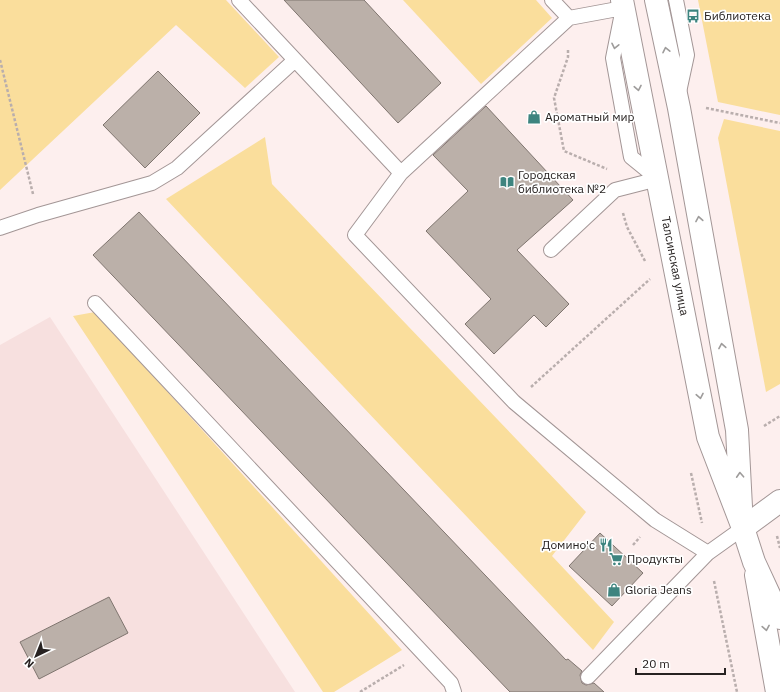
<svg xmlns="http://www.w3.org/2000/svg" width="780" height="692" font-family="'IBM Plex Sans',sans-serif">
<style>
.built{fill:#f7e0df}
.green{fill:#fade9c}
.building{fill:#bbb0a9;stroke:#7f756f}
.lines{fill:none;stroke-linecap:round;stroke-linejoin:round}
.service-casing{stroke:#a39696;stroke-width:16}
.minor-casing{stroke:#a39696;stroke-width:24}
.tertiary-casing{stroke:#a39696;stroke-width:24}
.secondary-casing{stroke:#a39696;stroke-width:24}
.path{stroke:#b9aead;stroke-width:2.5;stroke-dasharray:3 2;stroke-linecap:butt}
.service{stroke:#fff;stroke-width:14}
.minor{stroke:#fff;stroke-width:22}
.tertiary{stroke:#fff;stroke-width:22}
.secondary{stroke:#fff;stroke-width:22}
.oneway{stroke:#9e9c9b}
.labels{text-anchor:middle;stroke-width:3.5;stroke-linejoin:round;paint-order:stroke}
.poi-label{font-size:12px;fill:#272221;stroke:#fff;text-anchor:start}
.street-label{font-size:12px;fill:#272221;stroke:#fff}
</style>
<rect width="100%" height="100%" fill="#fdefee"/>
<path class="built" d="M50,317L295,692H0V345Z"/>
<path class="green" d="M0,0H226L279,57L245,88L176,25L0,190Z
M403,0H536L552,18L481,84Z
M698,0H780V115L718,102Z
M724,119L780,131V384L766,392L718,138Z
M265,137L272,184L586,512L552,556L614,622L593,650L166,199Z
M95,312L402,650L334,692H323L73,316Z"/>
<path class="building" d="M284,0H364L441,83L398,123Z
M158,71L200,113L145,168L103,125Z
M486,106L573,200L517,250L569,304L546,327L534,315L494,354L465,324L491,299L426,231L468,191L433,155Z
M139,212L566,660L568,659L582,671L580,675L582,683L586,685L594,683L604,692H510L93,255Z
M600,533L643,573L612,606L569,566Z
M109,597L128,633L39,679L20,642Z"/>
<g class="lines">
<g class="service-casing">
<path id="service" d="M239,0L401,173L569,18L623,8L613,58L631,157L658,179
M552,0L569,18
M676,0L687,55L679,92
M401,173L355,235L514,402L655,520L708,553
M0,228L38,215L152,183L177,168L295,60
M551,250L615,190L658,179
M95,303L451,683L454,692
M588,677L708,553L743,528"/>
</g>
<g class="minor-casing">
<path id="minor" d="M743,528L780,501"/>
</g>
<g class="tertiary-casing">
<path id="tertiary" d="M756,575L777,692"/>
</g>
<g class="secondary-casing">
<path id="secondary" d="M622,0L708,437L743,528L754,562L780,618
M656,0L679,108L737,430L741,507"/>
</g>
<path class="path" d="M568,50V57L554,98L564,151L607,169
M0,60L33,194
M706,108L780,123
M623,213L627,227L645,261
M531,387L650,279
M764,426L780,416
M691,473L702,523
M777,536L780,548
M633,545L640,537
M714,581L737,692
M360,692L404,665"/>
<use href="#service" class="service"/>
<use href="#minor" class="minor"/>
<use href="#tertiary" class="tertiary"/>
<use href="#secondary" class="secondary"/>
</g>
<defs><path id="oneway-chevron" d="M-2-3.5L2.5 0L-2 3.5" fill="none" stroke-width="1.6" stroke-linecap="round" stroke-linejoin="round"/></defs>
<g class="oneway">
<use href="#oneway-chevron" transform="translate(615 46) rotate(102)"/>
<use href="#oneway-chevron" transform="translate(666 50) rotate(-102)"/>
<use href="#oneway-chevron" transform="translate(638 88) rotate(79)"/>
<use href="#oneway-chevron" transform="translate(699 219) rotate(-100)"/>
<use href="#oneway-chevron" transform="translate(722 346) rotate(-100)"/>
<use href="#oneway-chevron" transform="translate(700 396) rotate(79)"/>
<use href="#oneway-chevron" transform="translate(740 475) rotate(-93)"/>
<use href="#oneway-chevron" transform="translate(766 628) rotate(80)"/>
</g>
<defs>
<g id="bus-bare" transform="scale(1.08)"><path d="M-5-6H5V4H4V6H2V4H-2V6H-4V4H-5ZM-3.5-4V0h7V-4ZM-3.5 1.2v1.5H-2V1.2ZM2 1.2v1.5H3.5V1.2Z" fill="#3d847f" stroke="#fff" stroke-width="2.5" paint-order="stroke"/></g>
<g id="shop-bare" transform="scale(1.08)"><path d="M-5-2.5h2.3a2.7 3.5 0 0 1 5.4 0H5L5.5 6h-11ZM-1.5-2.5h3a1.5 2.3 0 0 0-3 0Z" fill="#3d847f" stroke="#fff" stroke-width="2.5" paint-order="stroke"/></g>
<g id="library-bare" transform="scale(1.08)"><path d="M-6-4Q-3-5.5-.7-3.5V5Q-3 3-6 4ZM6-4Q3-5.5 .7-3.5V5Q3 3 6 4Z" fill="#3d847f" stroke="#fff" stroke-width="2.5" paint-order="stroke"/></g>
<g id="restaurant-bare" transform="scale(1.08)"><path d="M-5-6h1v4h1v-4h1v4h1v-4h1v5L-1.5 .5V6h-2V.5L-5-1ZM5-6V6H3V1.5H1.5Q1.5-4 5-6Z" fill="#3d847f" stroke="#fff" stroke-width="2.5" paint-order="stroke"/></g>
<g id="supermarket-bare" transform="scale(1.08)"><path d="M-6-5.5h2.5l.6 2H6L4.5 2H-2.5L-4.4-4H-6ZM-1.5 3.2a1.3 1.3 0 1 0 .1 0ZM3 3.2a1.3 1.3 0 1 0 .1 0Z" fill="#3d847f" stroke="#fff" stroke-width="2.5" paint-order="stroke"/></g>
</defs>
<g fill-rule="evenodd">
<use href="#bus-bare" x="693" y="16"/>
<use href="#shop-bare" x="534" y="117"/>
<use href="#library-bare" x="507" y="182"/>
<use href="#restaurant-bare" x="606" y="545"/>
<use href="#supermarket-bare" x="616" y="559"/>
<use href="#shop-bare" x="614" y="590"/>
</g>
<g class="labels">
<g class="poi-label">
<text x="704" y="20">Библиотека</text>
<text x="545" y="121">Ароматный мир</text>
<text x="518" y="179">Городская<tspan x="518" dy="14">библиотека №2</tspan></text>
<text x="595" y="549" text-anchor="end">Домино'c</text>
<text x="627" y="563">Продукты</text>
<text x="625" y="594">Gloria Jeans</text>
</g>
<g class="street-label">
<text transform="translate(675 266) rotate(79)" y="4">Талсинская улица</text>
</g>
</g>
<g transform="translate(36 656) rotate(223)" stroke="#ffffff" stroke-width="3" paint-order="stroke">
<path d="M0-3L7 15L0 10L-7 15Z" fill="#272221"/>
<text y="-6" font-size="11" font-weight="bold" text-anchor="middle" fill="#272221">N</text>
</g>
<path d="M636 668v6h89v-6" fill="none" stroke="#272221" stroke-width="2"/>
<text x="642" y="668" font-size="12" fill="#272221" stroke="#ffffff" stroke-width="3" paint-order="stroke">20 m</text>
</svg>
